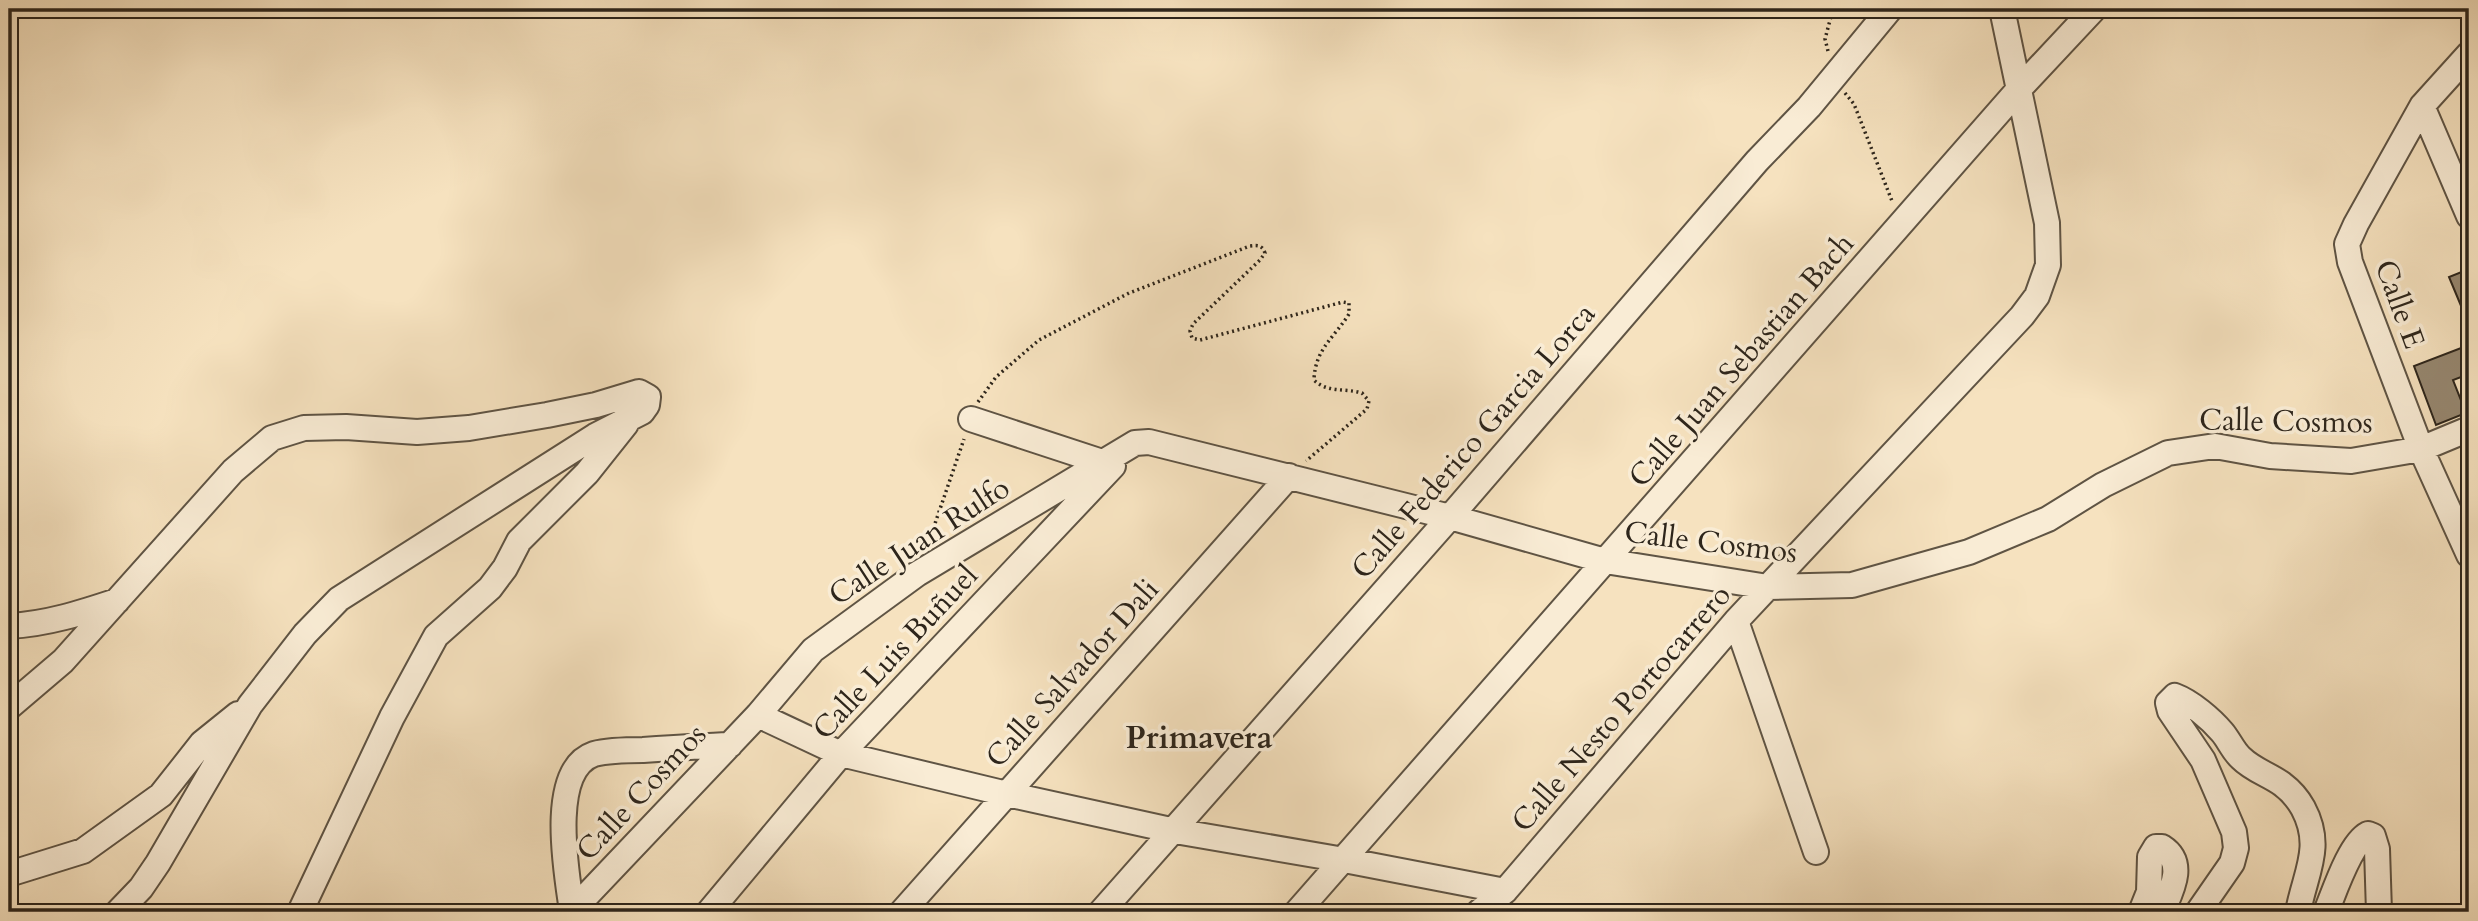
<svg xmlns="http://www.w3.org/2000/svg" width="2478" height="921" font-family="Cardo,serif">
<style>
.building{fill:#968770;stroke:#2d251b;stroke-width:2}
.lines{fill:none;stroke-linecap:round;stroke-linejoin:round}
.minor-casing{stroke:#5f5444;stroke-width:28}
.path{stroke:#2d251b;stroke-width:3.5;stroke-dasharray:2 3.5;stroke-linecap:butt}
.minor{stroke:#f9ecd5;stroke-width:24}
.labels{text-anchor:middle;stroke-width:7;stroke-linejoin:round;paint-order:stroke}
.street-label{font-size:30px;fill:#2d251b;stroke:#f9ecd5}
.neighbourhood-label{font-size:32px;font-weight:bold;fill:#2d251b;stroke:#f9ecd5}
</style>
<rect width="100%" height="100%" fill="#f6e2bf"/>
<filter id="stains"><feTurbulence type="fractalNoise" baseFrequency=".00286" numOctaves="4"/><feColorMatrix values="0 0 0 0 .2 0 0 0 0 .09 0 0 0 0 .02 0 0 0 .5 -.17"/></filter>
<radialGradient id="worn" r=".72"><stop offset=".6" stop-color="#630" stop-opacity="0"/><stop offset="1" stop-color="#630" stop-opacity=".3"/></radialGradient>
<path class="building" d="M2469,269V325L2449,277Z
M2469,345V374L2453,380L2466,413L2436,425L2414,366Z"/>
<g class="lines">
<g class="minor-casing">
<path id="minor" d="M2469,54L2422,106L2356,224L2347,244L2350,262L2421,449L2469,555
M2422,106L2469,216
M971,419L1102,462
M1736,621L1816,852
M9,626C47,624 81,613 117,601
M9,707L63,661L233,471L272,438L304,428L346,427L417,432L469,428L547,415L596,405L639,392L648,397L647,405L642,412L595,436L339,599L305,634L250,705L158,863L141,888L118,912
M758,715L841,754L1007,794L1175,831L1344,860L1505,891
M9,874L83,851L161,795L202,743L238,714
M572,911C567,875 547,770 594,754C609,750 628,750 643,750C672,748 701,746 730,745
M300,912L392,717L436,636L490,588L505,568L519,541L587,473L626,424
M571,912L758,715L813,650L917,574L1135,443L1149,442L1450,517L1605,561L1768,587L1852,585L1969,552L2048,519L2103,485L2168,453L2215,446L2270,456L2351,461L2421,449L2469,429
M709,912L841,754L1113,466
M902,912L1289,476
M1101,912L1450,517L1757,161L1809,107L1890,9
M1297,912L2020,88L2094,9
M1479,912L1505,891L1736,621L2022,316L2037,296L2048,265L2047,223L2002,9
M2141,912L2149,892L2150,857L2156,847H2162C2187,863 2171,891 2162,912
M2198,912L2232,863L2236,848L2234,832L2203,760L2170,711L2168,703L2175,696C2191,702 2211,719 2222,732C2229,740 2233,751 2241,758C2253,770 2268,774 2282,784C2290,790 2298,799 2303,808C2324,847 2305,873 2298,912
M2326,912C2334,893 2350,843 2368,834L2373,836L2377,849L2379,912"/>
</g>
<path class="path" d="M1828,51L1825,39L1833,9
M1845,93L1854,104L1892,201
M978,402L996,377L1039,340L1129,293L1250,246C1258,245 1262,245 1265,253L1260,260L1193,324L1190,331L1192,338L1200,340L1343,302L1349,303V314C1334,338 1315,349 1314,380C1327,393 1345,388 1362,393L1369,401L1367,409L1306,461
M928,544L964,439"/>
<use href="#minor" class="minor"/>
</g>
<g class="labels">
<g class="street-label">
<text transform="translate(2400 304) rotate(70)" y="10">Calle E</text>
<text transform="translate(1741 360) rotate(-49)" y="10">Calle Juan Sebastian Bach</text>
<text transform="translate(2286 421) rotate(1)" y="10">Calle Cosmos</text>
<text transform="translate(1473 441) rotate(-49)" y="10">Calle Federico Garcia Lorca</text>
<text transform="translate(919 541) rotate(-33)" y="10">Calle Juan Rulfo</text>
<text transform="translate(1711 542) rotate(7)" y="10">Calle Cosmos</text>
<text transform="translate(895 652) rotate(-47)" y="10">Calle Luis Buñuel</text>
<text transform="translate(1072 673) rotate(-48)" y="10">Calle Salvador Dali</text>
<text transform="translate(1621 708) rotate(-49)" y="10">Calle Nesto Portocarrero</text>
<text transform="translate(641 792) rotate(-47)" y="10">Calle Cosmos</text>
</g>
<g class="neighbourhood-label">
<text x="1199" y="748">Primavera</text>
</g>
</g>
<rect width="2478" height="921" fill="none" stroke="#f6e2bf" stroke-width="35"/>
<rect x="10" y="10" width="2457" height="900" fill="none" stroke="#2d251b" stroke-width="3.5"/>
<rect x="18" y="18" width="2443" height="886" fill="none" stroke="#2d251b" stroke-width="2"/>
<rect width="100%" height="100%" filter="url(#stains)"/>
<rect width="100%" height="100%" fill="url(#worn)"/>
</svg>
